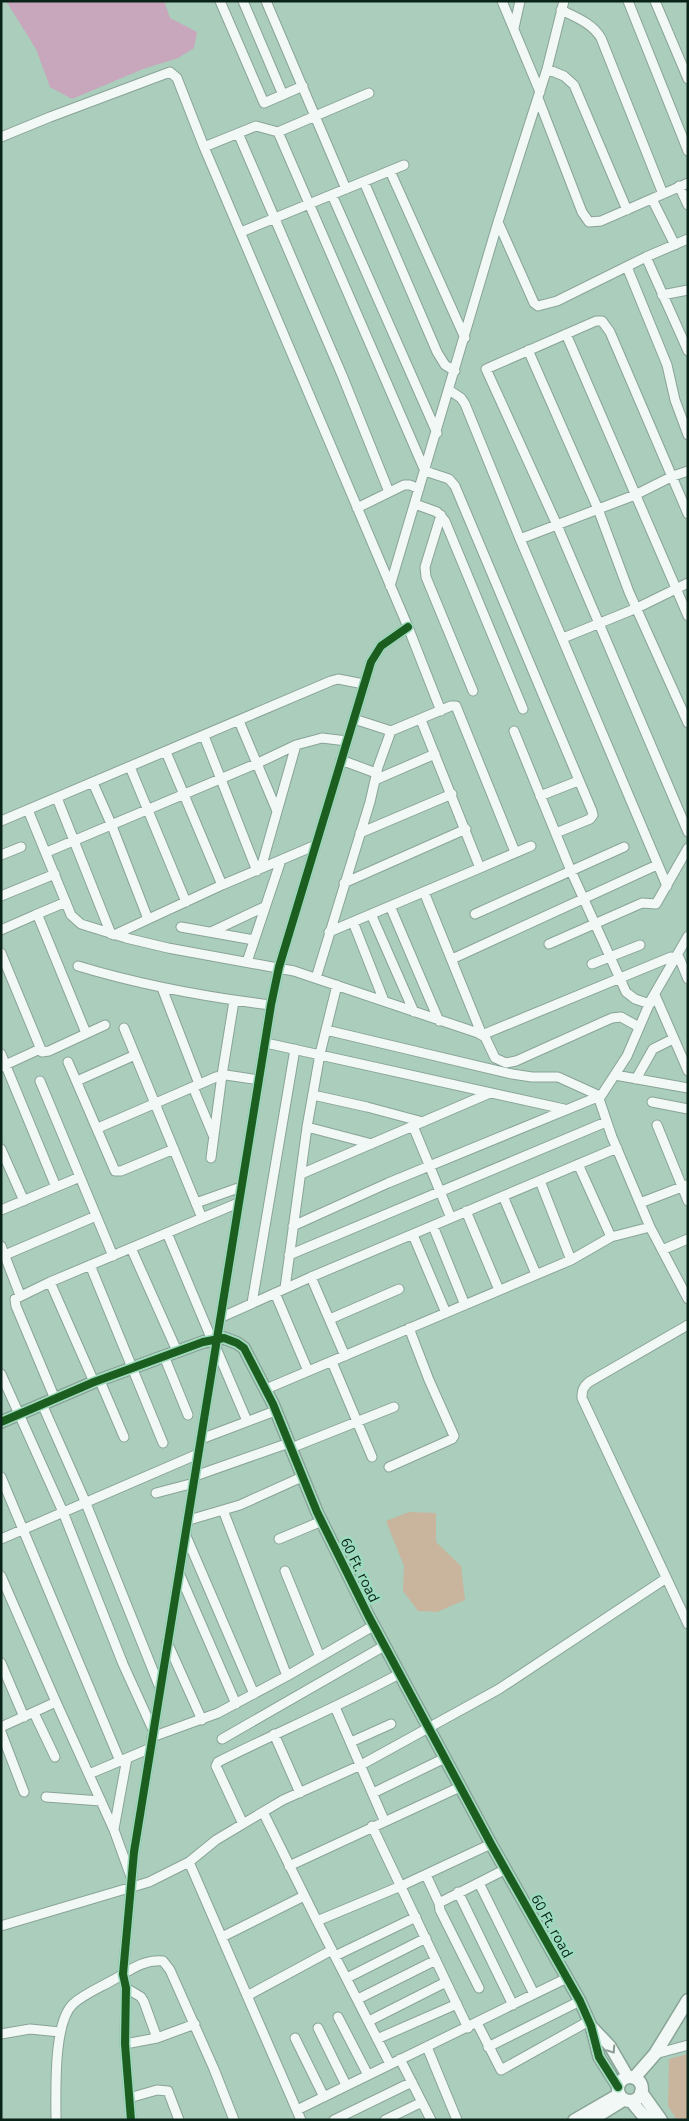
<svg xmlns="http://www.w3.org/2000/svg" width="689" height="2121" font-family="'Open Sans',sans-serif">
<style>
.green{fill:#c9b59e}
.water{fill:#c8a6bb}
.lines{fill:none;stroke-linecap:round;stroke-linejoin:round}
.minor-casing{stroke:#89a497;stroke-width:11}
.tertiary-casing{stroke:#89a497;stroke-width:14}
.secondary-casing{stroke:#89a497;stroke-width:15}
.minor{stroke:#f2f8f5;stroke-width:9}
.tertiary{stroke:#f2f8f5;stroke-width:11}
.secondary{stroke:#f2f8f5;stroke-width:12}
.cycleway-casing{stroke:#9cdbbd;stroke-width:11}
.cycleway{stroke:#1b5e20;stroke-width:8}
.oneway{stroke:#899892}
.labels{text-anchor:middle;stroke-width:5;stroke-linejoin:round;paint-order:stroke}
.street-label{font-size:14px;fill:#092318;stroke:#9cdbbd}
</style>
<rect width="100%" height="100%" fill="#aacdbc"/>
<path class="green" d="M409,1512L436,1513V1542L461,1566L465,1600L437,1612L418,1611L403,1591L404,1566L386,1521Z
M688,2054V2120H677L668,2106L669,2059Z"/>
<path class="water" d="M6,1H164L170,18L197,32L194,48L178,58L143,69L72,99L50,87L36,49Z"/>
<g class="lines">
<g class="minor-casing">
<path id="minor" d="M220,1L264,103L303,86
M243,1L283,95
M266,1L346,189
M502,1L540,92
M628,1L688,151
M655,1L688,79
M561,10C575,17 592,23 601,38L663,194
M514,28L520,1
M547,69L564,76L574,85L627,210
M369,93L278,132L256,126L204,147L408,627L441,711
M538,98L582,212L589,222L601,221L688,183
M278,132L425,471L449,479L455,486L592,811L593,815L590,819L556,833
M238,133L342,375L389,492
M1,137L50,117L170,72L177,78L204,147
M390,171L465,338
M364,182L437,352L445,365L455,371
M679,186L688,205
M332,195L437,433
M652,199L675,245
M498,222L534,303L538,306L557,301L646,257L688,239
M241,232L404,165
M646,257L688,351
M627,267L667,365L675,400L688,435
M662,295L688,290
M566,334L688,616
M528,350L598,509L629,592L688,723
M449,390L461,398L465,404L520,539L667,886
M415,504L437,512L445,521L523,709
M357,508L404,485H410L419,489
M688,514L610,332L602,321H596L486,369L557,525L688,832
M441,515L425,567L426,577L473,691
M520,539L635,495L673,476L688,471
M390,586L498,222L547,69L564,1
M563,638L637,608L688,583
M354,719L391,731L451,706H456L515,852
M239,721L277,811
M514,731L571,871L626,992L635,999L650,1004
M204,736L257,871
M166,752L222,885
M341,760L376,773
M130,767L186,902
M375,780L435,754
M93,783L112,826L148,919
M540,796L578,781
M57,798L111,934
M28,810L71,915L81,924L126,938L168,948L294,971L478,1033L485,1037L495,1058L506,1063L516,1061L612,1018L621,1017L639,1027
M1,821L331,681L338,679L364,684
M360,833L452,794
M47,852L258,763L296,745L322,738L347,741
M1,855L21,847
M261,868L296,745
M480,868L531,846
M344,883L466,829
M424,892L482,1035L671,957
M1,896L55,874
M390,906L439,1021
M371,914L414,1012
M475,914L624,847
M35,915L66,902
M353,922L384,1001
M181,927L254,940
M1,930L35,915L38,916L86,1033
M211,932L264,907
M329,932L480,868L421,720
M114,935L222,885L316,845
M688,936L651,1000L627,1056L599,1099L612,1137L650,1227L688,1299
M549,944L642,903L656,904L688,848
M1,953L42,1052L49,1051L105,1025
M678,955L688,979
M452,959L657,865
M247,962L281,860
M592,964L640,945
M78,966C141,985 205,997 271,1005
M316,978L370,802L378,767L391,731
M162,988L199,1084
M655,995L688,1071
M124,1028L202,1218
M326,1030L512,1074L532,1077H558L600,1096
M266,1043L564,1109
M1,1054L56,1187
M68,1062L115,1171H121L174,1149
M1,1067L40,1049
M615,1075L688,1088
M636,1079L653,1049L673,1039
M40,1081L113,1256
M77,1081L135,1055
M193,1087L213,1135
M313,1095L367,1107L423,1122
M652,1102L688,1109
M657,1125L688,1201
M413,1126L451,1218
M307,1127L372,1144
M98,1128L216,1077L226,1075L259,1080
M1,1149L24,1201
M211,1158L222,1075L234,1001
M578,1164L611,1237
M301,1174L490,1093
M540,1181L571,1260
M503,1196L536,1274
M196,1203L241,1187
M640,1203L687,1185
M1,1210L80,1177
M466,1211L499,1290
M293,1226L388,1183L600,1096
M433,1226L465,1305
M167,1233L212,1340
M413,1235L446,1313
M1,1246L20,1295
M131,1248L177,1351
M662,1250L688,1239
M5,1255L96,1216
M289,1255L606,1122
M90,1265L163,1443
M311,1277L345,1356
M50,1282L94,1382
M285,1288L307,1127L320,1054L337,985
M275,1293L308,1371
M252,1303L295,1049
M222,1317L311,1277L617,1148
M330,1319L399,1289
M688,1325L589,1382C583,1387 582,1390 582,1398L688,1624
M216,1348L247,1421
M164,1356L188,1415
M332,1362L372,1457
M1,1374L63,1512L123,1664L153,1730
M100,1381L124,1437
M266,1389L571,1260L611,1237L650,1227
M55,1399L16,1306L15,1299L50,1282L238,1203
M42,1404L85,1501L160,1688
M201,1439L275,1411
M291,1448L394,1407
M389,1467L452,1439L454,1436L429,1380L409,1328
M195,1476L289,1443
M1,1477L120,1761
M156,1493L194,1483
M223,1510L287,1676
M189,1520L240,1505L302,1477
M186,1536L254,1694
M1,1539L198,1454
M279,1539L322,1521
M285,1571L320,1657
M179,1573L236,1704
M1,1576L56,1702L114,1830L131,1877
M167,1642L202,1720
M1,1663L24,1717
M335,1707L384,1820
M34,1713L55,1757
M1,1727L56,1702
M1,1732L24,1792
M274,1734L300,1793
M152,1737L218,1713L287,1676L373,1626
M222,1739L384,1646
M351,1742L391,1724
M89,1774L151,1748
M373,1793L445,1758
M46,1797L101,1801
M263,1812L317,1921
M243,1824L216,1766L218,1762C278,1732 340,1706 399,1674
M372,1826L468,2028
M114,1829L127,1758
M189,1862L301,2120
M289,1866L460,1787
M426,1875L439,1903
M479,1883L534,1994
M458,1892L513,2005
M1,1926L149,1882L189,1862L216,1840L283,1800L361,1765L499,1689L665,1579
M222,1937L304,1896
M335,1956L416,1917
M347,1978L426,1938
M126,1988L141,1997L144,2002L157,2038
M479,1988L440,1910L439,1903L506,1869
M247,1996L332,1950
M358,1999L436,1960
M338,2017L368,2075
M369,2021L446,1982
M477,2023L501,2070L589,2021
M318,2028L346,2085
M1,2034L30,2029L60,2032
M295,2038L324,2097
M377,2039L457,2004
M125,2044L157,2038L195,2024
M427,2047L457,2120
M488,2047L580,2001
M655,2054L688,2045
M400,2059L431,2120
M390,2064L317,1921L401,1886L491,1844
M129,2098L157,2090L168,2091L179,2120
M297,2110L567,1978
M56,2120C56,2092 53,2023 73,2004C84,1994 101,1987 113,1980C129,1971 143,1959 163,1961L170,1970L214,2069L234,2120
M131,2120L125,2044L126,1988L123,1974L134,1852L271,1005L279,967L371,662L381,646L408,627
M334,2120L412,2082
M385,2120L422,2102"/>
</g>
<g class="tertiary-casing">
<path id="tertiary" d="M1,1422L94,1382L203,1342L224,1338L237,1343L244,1348L273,1404L317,1512L368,1615L491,1844L580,2001L591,2026L599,2057L618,2087
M591,2026L610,2046L628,2077
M574,2120L619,2094
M592,2120L624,2100"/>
</g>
<g class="secondary-casing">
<path id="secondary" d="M618 2089a12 12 0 1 1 24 0a12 12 0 1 1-24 0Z
M634,2078L655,2054L688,2000
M641,2092L661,2120
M631,2101L647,2120"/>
</g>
<use href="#minor" class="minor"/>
<use href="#tertiary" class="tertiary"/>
<use href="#secondary" class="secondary"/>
<g class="cycleway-casing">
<path id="cycleway" d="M1,1422L94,1382L203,1342L224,1338L237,1343L244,1348L273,1404L317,1512L368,1615L491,1844L580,2001L591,2026L599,2057L618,2087
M131,2120L125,2044L126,1988L123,1974L134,1852L271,1005L279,967L371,662L381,646L408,627"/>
</g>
<use href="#cycleway" class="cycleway"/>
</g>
<defs><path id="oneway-chevron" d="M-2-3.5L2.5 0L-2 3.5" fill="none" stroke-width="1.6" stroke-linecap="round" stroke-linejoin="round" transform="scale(1.25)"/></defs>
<use class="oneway" href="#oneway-chevron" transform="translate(612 2050) rotate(56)"/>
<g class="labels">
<g class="street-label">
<text transform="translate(360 1570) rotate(64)" y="5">60 Ft. road</text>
<text transform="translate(552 1926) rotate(61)" y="5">60 Ft. road</text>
</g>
</g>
<rect width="689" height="2121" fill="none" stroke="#092318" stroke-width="5"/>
</svg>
